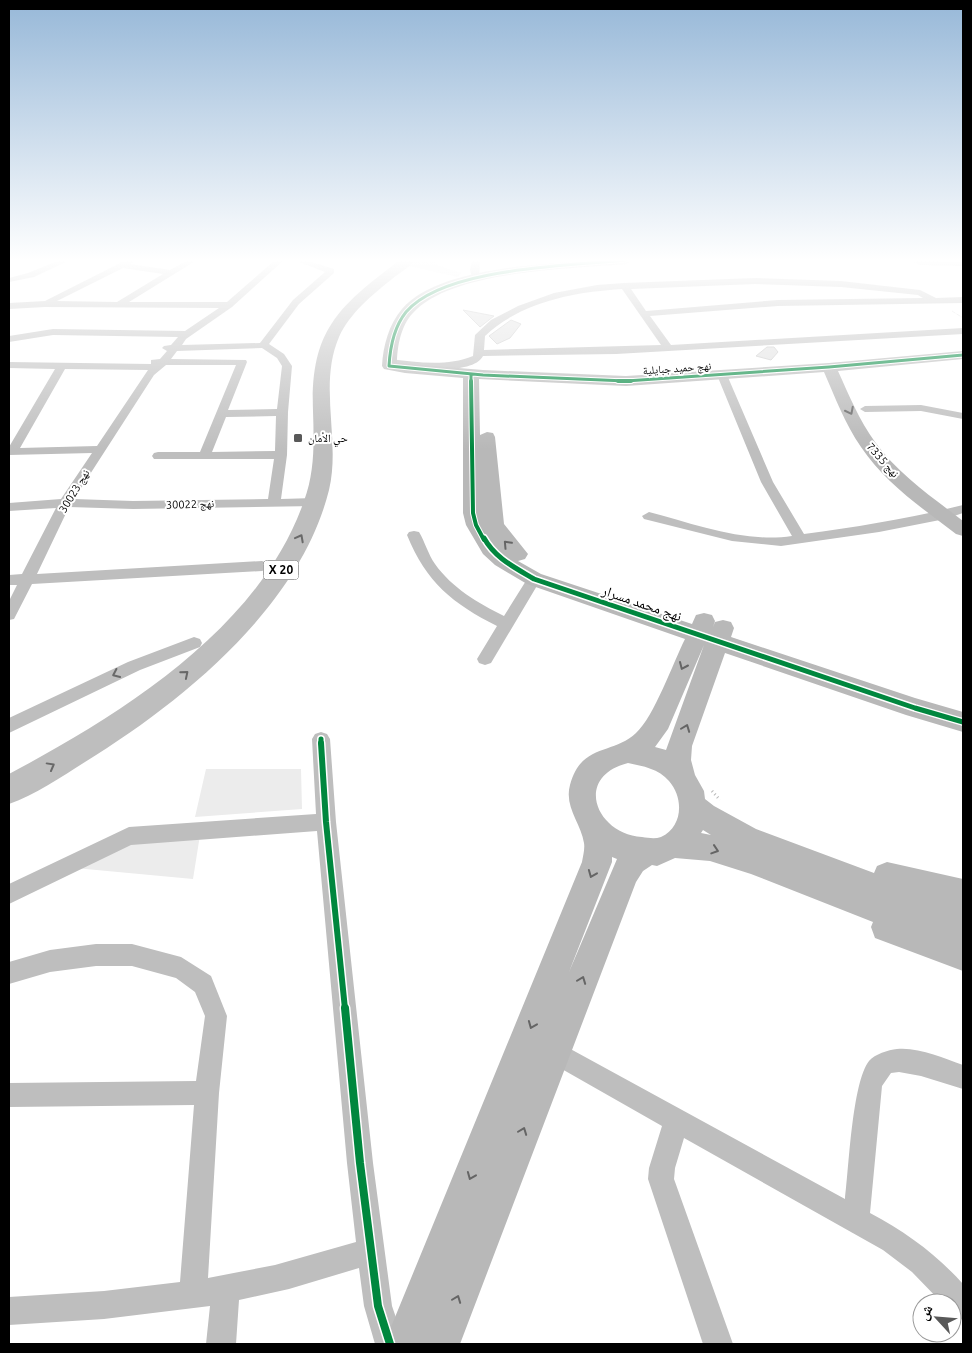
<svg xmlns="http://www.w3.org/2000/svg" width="972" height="1353" font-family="Ubuntu,'Noto Naskh Arabic',sans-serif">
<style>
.green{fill:#ececec}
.building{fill:#dfdfdf;stroke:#c7c7c7}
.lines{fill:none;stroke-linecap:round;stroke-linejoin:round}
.path-far1{stroke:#b9b9b9;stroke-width:1;stroke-dasharray:0.5 1;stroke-linecap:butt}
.path{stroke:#b9b9b9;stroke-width:3;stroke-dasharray:1 3;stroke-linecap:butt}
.street{fill:#bebebe;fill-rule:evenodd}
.secondary{fill:#b8b8b8;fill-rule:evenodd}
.highway{fill:#bebebe;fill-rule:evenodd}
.cycleway-far4-casing{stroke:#fff;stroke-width:5}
.cycleway-far3-casing{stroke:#fff;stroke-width:6}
.cycleway-far2-casing{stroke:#fff;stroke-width:8}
.cycleway-far1-casing{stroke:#fff;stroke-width:9}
.cycleway-casing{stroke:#fff;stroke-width:11}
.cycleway-far4{stroke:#00873e;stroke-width:3}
.cycleway-far3{stroke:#00873e;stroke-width:4}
.cycleway-far2{stroke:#00873e;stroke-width:5}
.cycleway-far1{stroke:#00873e;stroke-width:6}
.cycleway{stroke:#00873e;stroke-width:8}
.oneway{stroke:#656565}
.oneway2{stroke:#686868}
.poi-dot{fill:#595959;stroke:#fff;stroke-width:2}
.labels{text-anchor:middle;stroke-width:4;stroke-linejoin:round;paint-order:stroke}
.far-street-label{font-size:11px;fill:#000;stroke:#fff}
.far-poi-label{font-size:11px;fill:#000;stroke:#fff;text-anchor:start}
.shield{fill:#fff;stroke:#4c4c4c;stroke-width:1}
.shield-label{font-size:12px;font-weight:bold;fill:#000}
.street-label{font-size:14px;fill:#000;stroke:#fff}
</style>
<rect width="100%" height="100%" fill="#fff"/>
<path class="green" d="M417,260H431L440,266L461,273L458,277L409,266Z
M206,769H301L302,809L195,817Z
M200,835L193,879L75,868L119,841Z"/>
<path class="building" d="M463,310L494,316L480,327Z
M511,320L521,324L510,338L497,344L489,336Z
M767,347H774L778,352L771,360L756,356Z"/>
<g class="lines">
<path class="path-far1" d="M952,311L963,318"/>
<path class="path" d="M712,791L720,800"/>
<path class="street" d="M60,260H70L34,277L9,282V278L28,273Z
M126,260H136L130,264L170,270L188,260H197L129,302H227L275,260H284L232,307L186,339L182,345L260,343L293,300L325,272L294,260H305L334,269V273L299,304L269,344L284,354L292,366L288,412L287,455L281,499L315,498L321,502L315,506L133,509L69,507L37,574L262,561L267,563L269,566L267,569L262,571L32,584L14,619L9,620V601L17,585H9V575L22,574L56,508L9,511V503L61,499L92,453L9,455V447L55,369L9,368V362L151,364V360L160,359L167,351L162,348L164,346L171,345L178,337L53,335L9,342V336L53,329L185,331L219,308L45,307L9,309V303L45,301ZM123,268L163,274L117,302L57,301ZM262,348L277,358L282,366L277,409L228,410L247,362L246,360L171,359L177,351ZM166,365H236L200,452H158L154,453L152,456L154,459H274L268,499L133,501L74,499L154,375ZM65,369L148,370L97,446L20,448ZM276,416L275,451L212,452L226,417Z
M472,260H480L479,279L472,277L470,270Z
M912,260L963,262V266L919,265Z
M755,278L841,281L920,290L936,298L963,297V303L778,306L650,316L671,345L963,328V334L616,354L483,356C472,377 409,367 389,365L384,362L389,359C417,362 446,367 473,356L475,335L491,320L518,306L554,293L597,285L624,283ZM755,284L841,287L918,295L923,298L778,300L646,311L631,289ZM622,289L661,345L484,350L485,336C521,302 574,292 622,289Z
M722,372L727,375L773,482L804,534C858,527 911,518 963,505V513L945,519L879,532L781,546L732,541L644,519L642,516L649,512C695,524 744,543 792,536L761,482L717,375Z
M921,405L963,413V419L921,411L865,412L860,409L865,406Z
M414,531L419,532C425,542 428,554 435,564C452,588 478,603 504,616L529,576H539L541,579L491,663L485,665L479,663L477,659L497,626C453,604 426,582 407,535L409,532Z
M194,637L200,639L202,643L200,647L140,670L9,733V718L128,662Z
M321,732L327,734L330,739L336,822L373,1163L392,1306L405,1344H375L364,1306L359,1268L289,1289L239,1300L236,1344H206L210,1306L104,1319L9,1325V1297L104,1291L180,1282L194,1105L9,1107V1083L196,1081L205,1016L195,992L176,978L132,966H96L50,972L9,984V962L50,950L96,944H132L181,957L211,976L227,1016L219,1093L208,1278L275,1265L356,1242L347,1163L317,831L131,845L9,904V884L129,827L316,814L312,739L315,734Z
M554,1040L845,1199C849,1168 852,1083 869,1061C875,1054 888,1050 897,1049C919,1047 943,1058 963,1065V1089L921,1076L899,1072L891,1073L882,1086L870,1213C906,1232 936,1254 963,1284V1320L952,1315V1303H942L912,1272L883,1250L684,1138L675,1168L674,1179L733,1344H703L648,1179L649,1168L662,1126L546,1060L542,1052L546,1044Z"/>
<path class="secondary" d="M592,260H632L626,264C570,269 452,270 413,313C401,325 397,347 397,363L483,370L626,376L829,363L963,351V359L838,371C849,395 859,420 875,442C898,474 932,497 963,521V536L956,534C922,508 885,483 861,447C845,424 835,397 824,372L626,386L479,379L480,435L487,432L493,433L495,437L504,524L528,554L525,559L518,561L541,574L692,624L696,615L704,613L712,615L715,621L713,627L715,622L723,620L731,622L734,628L731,637L915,698L963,712V732L906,715L725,653L692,746L691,760L695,775L704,791L705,799L714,806L756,829L874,873L877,866L887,862L963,879V971L875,938L871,927L873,922L751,874L710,861L675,858L657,866L652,865L643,871L636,882L460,1344H384L582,862C583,856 585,849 584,843C581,823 564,807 570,785C581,743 613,755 636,733C654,717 673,663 685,639L527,584L495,565L483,554L466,525L463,513V378L405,373L384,369L382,366C383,346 389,324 402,309C438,267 541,265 592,260ZM704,645L666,750L655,747L668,729ZM628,763C643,766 659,769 669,781C684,798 683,827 661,837C655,839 649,838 642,837C596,834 573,777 628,763ZM703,830L711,835L701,833ZM612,857L617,859L569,972L612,862Z"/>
<path class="highway" d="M400,260H415C409,268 399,273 392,279C372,295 350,313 339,337C318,386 341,440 329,490C300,607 182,702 85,762C61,777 35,795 9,804V774C122,714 260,628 304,501C315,471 314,442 313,411C310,330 339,306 400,260Z"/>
<g class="cycleway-far4-casing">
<path id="cycleway-far4" d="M626,260C570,266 444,267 406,312C394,327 390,348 389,366L483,375L626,381L829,367L963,355
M471,374V382"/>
</g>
<g class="cycleway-far3-casing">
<path id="cycleway-far3" d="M471,381L473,513L476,525L484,540
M618,381H631"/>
</g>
<g class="cycleway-far2-casing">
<path id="cycleway-far2" d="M484,538C495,558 514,567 534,579L915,708L963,722
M321,739V744"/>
</g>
<g class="cycleway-far1-casing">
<path id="cycleway-far1" d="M321,743L326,822L345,1009"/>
</g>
<g class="cycleway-casing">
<path id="cycleway" d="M345,1008L360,1163L378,1306L390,1344"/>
</g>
<use href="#cycleway-far4" class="cycleway-far4"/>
<use href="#cycleway-far3" class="cycleway-far3"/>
<use href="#cycleway-far2" class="cycleway-far2"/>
<use href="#cycleway-far1" class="cycleway-far1"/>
<use href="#cycleway" class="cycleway"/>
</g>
<defs><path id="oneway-chevron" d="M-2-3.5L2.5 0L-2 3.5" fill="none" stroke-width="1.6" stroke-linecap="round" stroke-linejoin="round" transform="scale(1.25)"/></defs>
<g class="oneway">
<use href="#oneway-chevron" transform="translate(850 411) rotate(63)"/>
<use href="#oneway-chevron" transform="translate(507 544) rotate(-133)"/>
<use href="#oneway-chevron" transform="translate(683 666) rotate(114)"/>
<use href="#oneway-chevron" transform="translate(686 728) rotate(-69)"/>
<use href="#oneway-chevron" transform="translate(715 850) rotate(18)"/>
<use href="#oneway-chevron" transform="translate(592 874) rotate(112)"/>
<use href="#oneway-chevron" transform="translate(582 980) rotate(-69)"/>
<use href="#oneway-chevron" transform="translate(532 1025) rotate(112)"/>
<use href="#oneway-chevron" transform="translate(523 1131) rotate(-69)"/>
<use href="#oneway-chevron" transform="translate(471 1176) rotate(112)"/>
<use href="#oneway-chevron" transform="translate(457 1299) rotate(-69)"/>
</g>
<g class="oneway2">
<use href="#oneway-chevron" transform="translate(300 538) rotate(-62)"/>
<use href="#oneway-chevron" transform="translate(116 674) rotate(155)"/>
<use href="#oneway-chevron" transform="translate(185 674) rotate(-40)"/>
<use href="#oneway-chevron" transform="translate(51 766) rotate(-29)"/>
</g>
<linearGradient id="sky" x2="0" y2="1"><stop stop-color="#97b8d8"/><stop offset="0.58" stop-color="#fff"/><stop offset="1" stop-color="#fff" stop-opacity="0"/></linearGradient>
<rect width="972" height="449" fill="url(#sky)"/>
<rect class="poi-dot" x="293" y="433" width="10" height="10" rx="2.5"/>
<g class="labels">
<g class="far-street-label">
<text transform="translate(677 368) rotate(-4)" y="4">نهج حميد جبايلية</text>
<text transform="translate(883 460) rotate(48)" y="4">نهج 7335</text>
<text transform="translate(74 491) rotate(-59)" y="4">نهج 30023</text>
<text transform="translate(190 504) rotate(-2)" y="4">نهج 30022</text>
</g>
<g class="far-poi-label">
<text x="308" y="442">حي الأمان</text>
</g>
<rect class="shield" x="263.5" y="560.5" width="35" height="19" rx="4"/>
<g class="shield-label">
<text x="281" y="574">X 20</text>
</g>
<g class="street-label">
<text transform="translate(642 603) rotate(19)" y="5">نهج محمد مسرار</text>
</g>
</g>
<rect width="972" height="1353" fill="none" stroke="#000000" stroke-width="20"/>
<g transform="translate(937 1318) rotate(296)"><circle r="24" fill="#ffffff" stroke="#999999"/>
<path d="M0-4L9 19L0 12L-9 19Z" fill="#595959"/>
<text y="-8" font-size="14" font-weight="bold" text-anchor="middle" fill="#000000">ش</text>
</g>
</svg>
